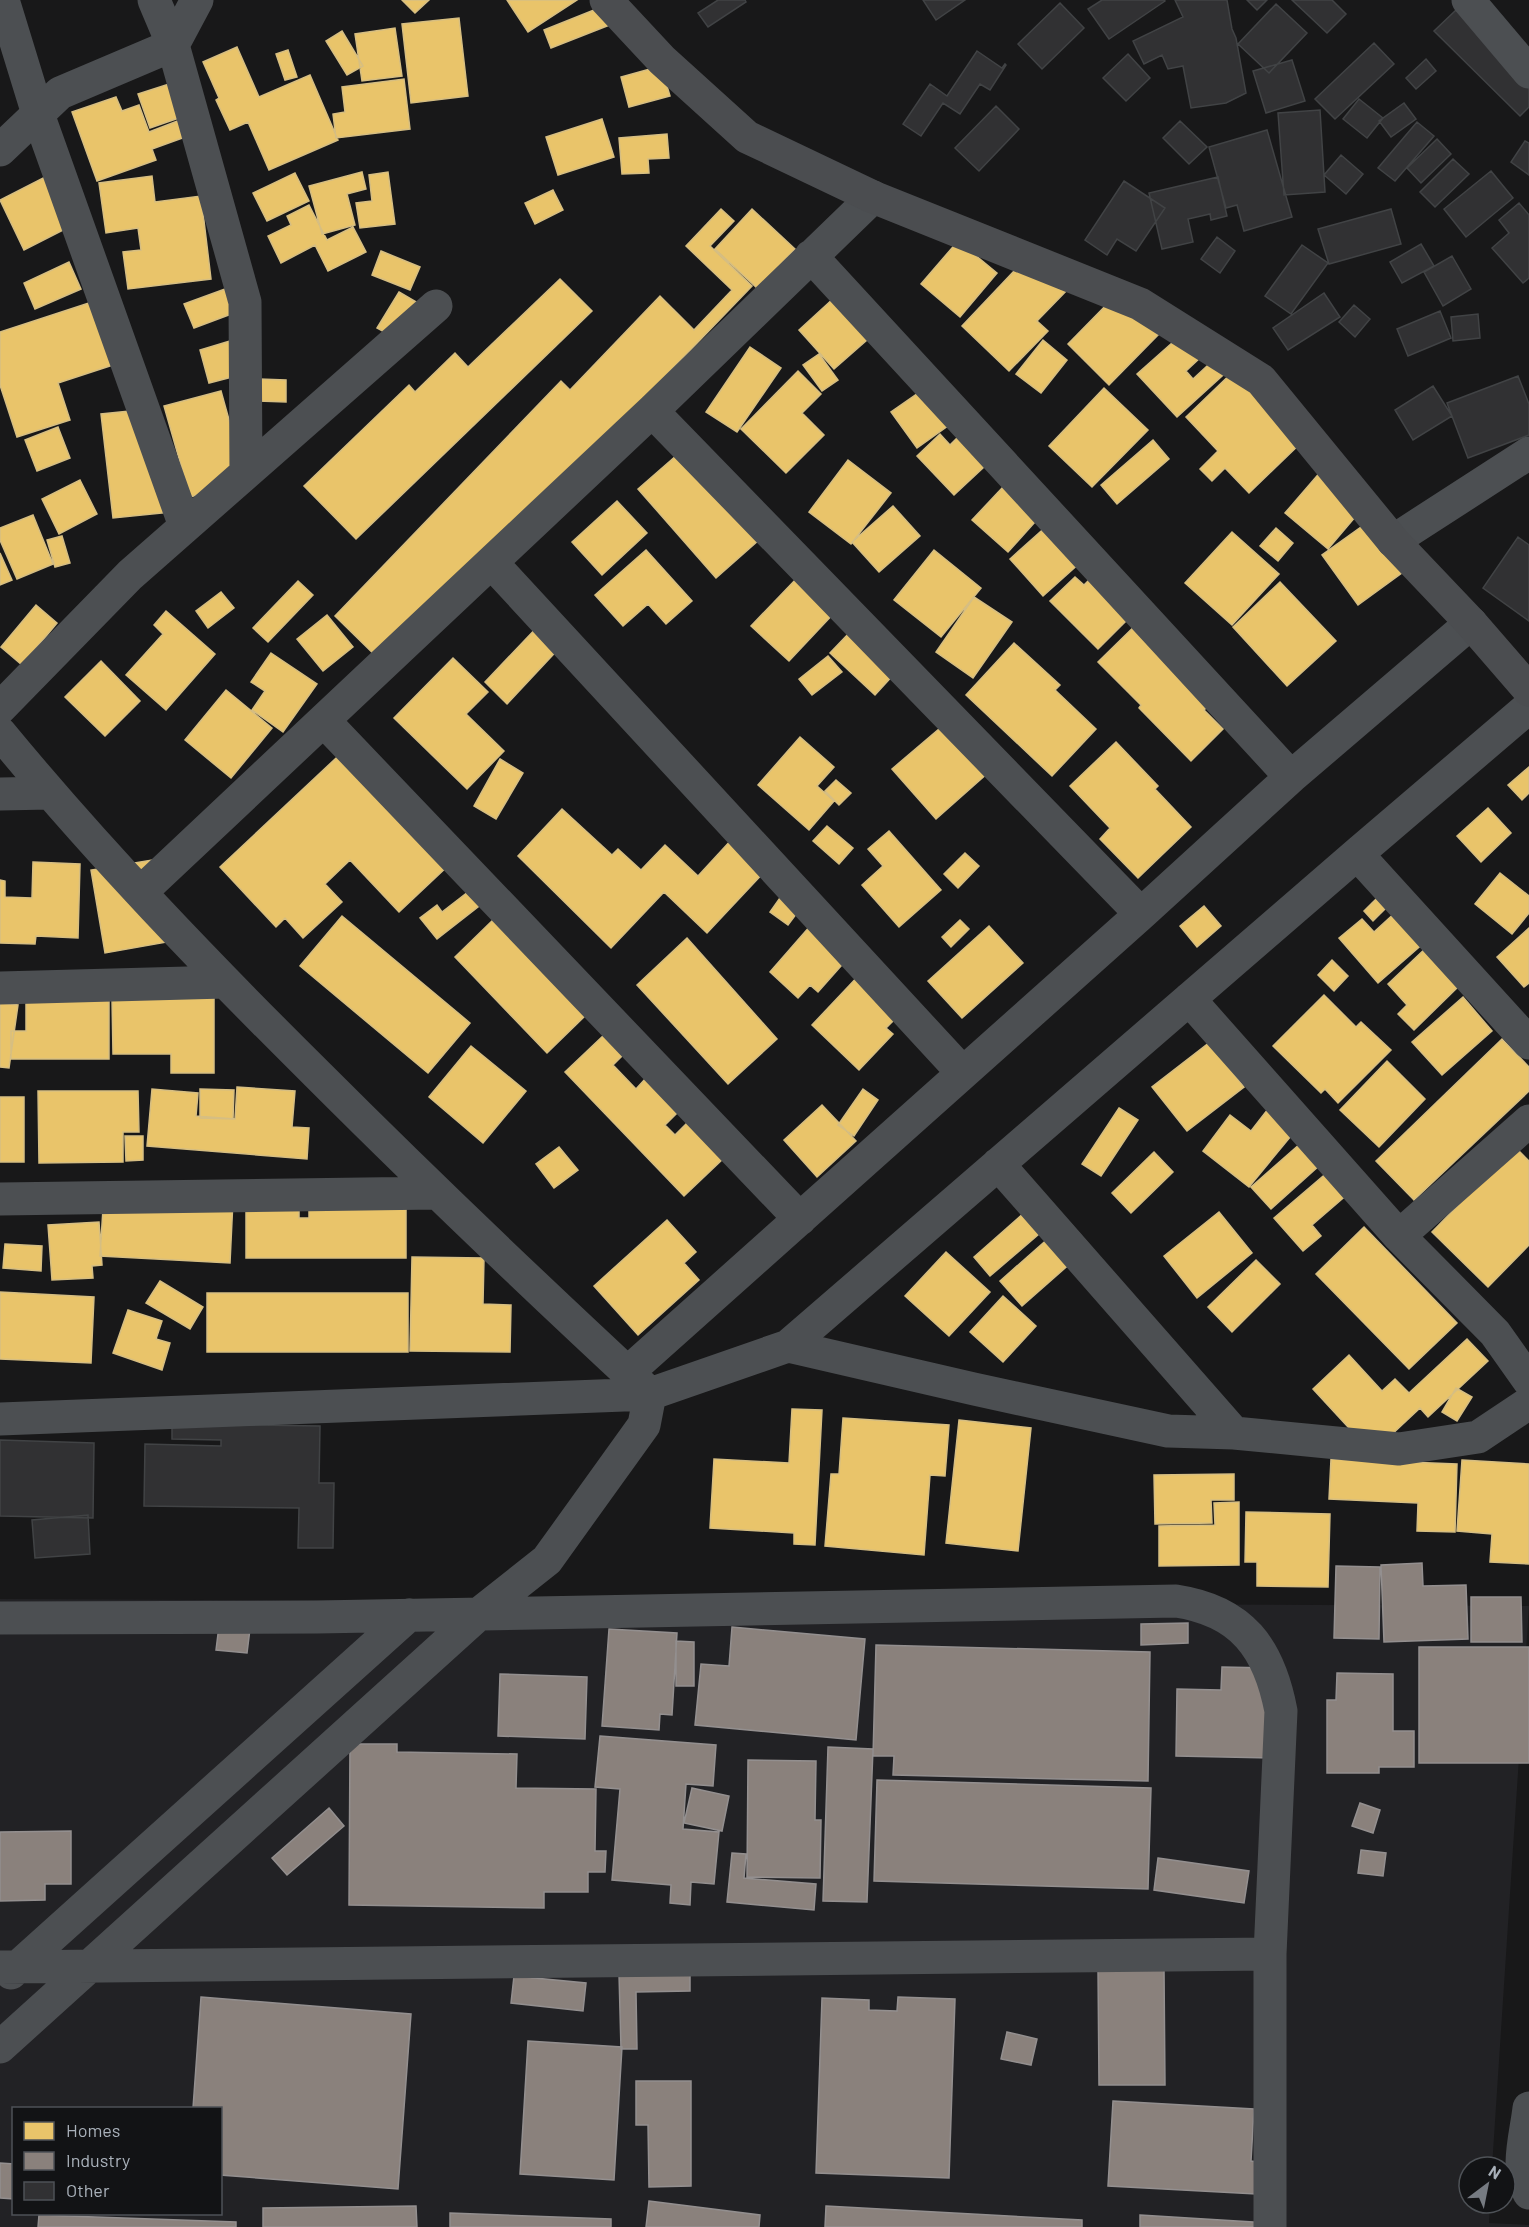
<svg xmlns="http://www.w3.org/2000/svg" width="1529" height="2227" font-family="Barlow,sans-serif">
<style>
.built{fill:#222225;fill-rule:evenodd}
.homes{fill:#e9c46a;stroke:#d6be82;stroke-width:1.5}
.industry{fill:#8a817c;stroke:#938f8f;stroke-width:1.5}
.building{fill:#313133;stroke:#414345;stroke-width:1.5}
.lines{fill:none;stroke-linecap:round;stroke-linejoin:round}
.street{stroke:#4c4f52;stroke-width:33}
.secondary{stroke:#4b4d50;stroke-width:33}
</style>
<rect width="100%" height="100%" fill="#181819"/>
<path class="built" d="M0,1599L1529,1606L1492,2167H1469V2203H1490L1489,2223L1529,2225V2227H0ZM14,2108H220V2214H14Z"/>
<path class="homes" d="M402,0H429L415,13Z
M507,0H577L528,32Z
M604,6L612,24L551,48L544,30Z
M459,18L468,96L411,103L402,24Z
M395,28L402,76L362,81L355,34Z
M342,31L363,66L347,75L326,41Z
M237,47L259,97L310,75L338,140L269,170L248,122L230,130L216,100L219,98L203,62Z
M288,50L297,77L285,80L276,54Z
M661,66L670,96L629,107L621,77Z
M191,77L202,110L150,128L138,94Z
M404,79L410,129L336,138L333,114L345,112L342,87Z
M116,97L122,111L139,105L149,132L193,115L199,132L152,149L156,160L97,181L72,112Z
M602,119L614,157L558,175L546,137Z
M667,134L669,158L648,159L649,173L622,174L619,138Z
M362,172L366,189L347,194L355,225L322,234L309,186Z
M388,172L395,224L360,228L356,203L372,201L369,175Z
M53,173L79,222L24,250L0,200Z
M295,173L309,201L267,221L253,193Z
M152,176L155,202L201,196L211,279L128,289L123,252L141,250L138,228L106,233L99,183Z
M553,190L563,210L535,224L525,203Z
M309,205L327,240L353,227L366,252L328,271L315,245L281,263L268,236L291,225L287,216Z
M721,209L734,221L710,246L752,286L386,666L335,616L561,381L570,390L660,296L694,330L732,290L686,246Z
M752,209L795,249L758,289L715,249Z
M958,241L997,273L960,317L921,284Z
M1034,250L1071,286L1037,321L1048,331L1009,371L962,326Z
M381,251L420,267L410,290L372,275Z
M69,262L81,289L35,309L24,283Z
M560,279L592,311L356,539L304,486L409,385L415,392L455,353L468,367Z
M847,286L883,326L834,369L799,330Z
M225,289L234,313L194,328L184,304Z
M399,292L418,303L397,339L377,328Z
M1117,294L1158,335L1109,385L1068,344Z
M92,302L113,365L58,383L70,420L17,437L0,385V332Z
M1181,335L1201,357L1186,371L1193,379L1220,354L1232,367L1177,417L1137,374Z
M1043,340L1067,360L1041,393L1016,374Z
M230,341L240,375L209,383L200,350Z
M750,347L781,368L737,432L706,412Z
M819,354L838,380L822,391L803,365Z
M1242,363L1305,439L1249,493L1225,468L1212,481L1200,469L1218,451L1186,417Z
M798,371L821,394L802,413L824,435L786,473L741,429Z
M259,379L286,380V402L258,401Z
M934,382L959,418L917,448L891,412Z
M1104,388L1148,430L1092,487L1049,446Z
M221,391L246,481L190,497L164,406Z
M159,408L171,512L113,518L101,414Z
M971,424L999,453L954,495L917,456L940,434L950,445Z
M58,427L70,458L37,471L25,440Z
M1153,440L1169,459L1117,504L1101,485Z
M693,441L769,531L716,578L638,489Z
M848,460L891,493L851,544L809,512Z
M1328,463L1367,503L1328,549L1285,513Z
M1018,471L1052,503L1008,552L972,520Z
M80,480L97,514L59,534L42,499Z
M617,501L647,533L602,575L572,542Z
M893,506L920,536L879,572L852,542Z
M33,515L53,564L17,579L0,540V528Z
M1058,516L1091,553L1043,596L1010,559Z
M1375,517L1410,567L1358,605L1322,555Z
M1276,528L1293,543L1278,561L1260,546Z
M1232,532L1279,574L1232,625L1185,583Z
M62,536L70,563L55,567L47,540Z
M646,550L692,601L666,624L648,604L623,626L595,595Z
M934,550L981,588L941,637L894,600Z
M0,553L12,580L0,585Z
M1100,569L1139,608L1098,649L1050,601L1075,577L1084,585Z
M798,577L835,612L789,661L751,626Z
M298,581L313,595L268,642L253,628Z
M1280,582L1336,641L1287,686L1233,627Z
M221,592L234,608L208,628L196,611Z
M974,597L1012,622L973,678L936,652Z
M36,605L57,623L22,665L1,647Z
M166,611L215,654L166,710L126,675L163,634L154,625Z
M1149,612L1221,693L1204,710L1223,729L1191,761L1139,708L1141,705L1098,662Z
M327,615L353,647L323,671L297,639Z
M542,622L564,643L507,704L485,682Z
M851,631L895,673L875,695L830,653Z
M1014,643L1060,685L1055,690L1096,729L1052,776L966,695Z
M271,653L317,684L283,732L252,710L265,691L251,682Z
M828,656L842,672L812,695L799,679Z
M453,658L488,692L466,714L504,751L467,789L394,718Z
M101,661L140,701L105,736L65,697Z
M226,690L272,728L231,778L185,740Z
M946,723L989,772L936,819L892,769Z
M800,737L834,767L817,786L834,801L809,830L758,785Z
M1116,742L1158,786L1155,789L1191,827L1138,878L1100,839L1110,828L1070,786Z
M350,745L450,864L399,912L350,860L325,884L342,902L303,938L285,918L276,927L220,867Z
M500,759L523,773L496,819L474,806Z
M1529,767V793L1522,800L1508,785Z
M836,780L851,793L839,805L825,791Z
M1488,808L1511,833L1481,862L1457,836Z
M562,809L612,855L618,849L641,870L665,845L698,876L733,838L767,869L707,933L664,892L611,948L518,856Z
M827,826L853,848L839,864L813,841Z
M889,831L941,890L899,927L862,885L883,866L868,849Z
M965,853L979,866L958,888L944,874Z
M152,860L167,942L105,953L91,870Z
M33,862L80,864L78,938L36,936L35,944L0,943V880L5,881V897L32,898Z
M1500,873L1529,896V913L1512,934L1475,904Z
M477,885L488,899L437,939L420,918L437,905L442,912Z
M782,895L800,909L788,925L770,912Z
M1380,895L1389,905L1373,921L1364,911Z
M1204,906L1221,926L1197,947L1180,926Z
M1398,910L1425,942L1378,983L1339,938L1362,919L1374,932Z
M342,916L470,1023L428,1073L300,966Z
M496,917L588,1013L547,1053L455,957Z
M960,920L969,929L951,947L942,937Z
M811,925L848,958L818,992L810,985L798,998L770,972Z
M989,926L1023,963L962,1018L928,981Z
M1529,928V983L1524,987L1497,957Z
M687,938L777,1039L728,1084L637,985Z
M1428,946L1463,982L1414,1030L1398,1014L1407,1005L1388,984Z
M1332,960L1348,976L1334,991L1318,975Z
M862,972L903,1011L886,1028L893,1034L859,1070L812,1025Z
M1324,995L1356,1027L1361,1022L1391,1050L1338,1103L1325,1089L1321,1093L1273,1046Z
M1463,997L1492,1031L1442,1075L1412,1042Z
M109,998V1059H11V1031H26V999Z
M112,998H214V1073H171V1054H113Z
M0,1003L18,1005L9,1068L0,1067Z
M605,1034L624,1054L613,1065L636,1089L645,1079L677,1113L665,1125L675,1135L690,1120L725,1157L684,1196L565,1072Z
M1502,1039L1529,1067V1091L1414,1200L1376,1161Z
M1210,1042L1244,1087L1187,1131L1152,1087Z
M471,1046L526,1091L483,1143L429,1097Z
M1387,1061L1425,1099L1379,1147L1340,1110Z
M237,1087L295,1091L292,1127L309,1128L307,1159L147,1146L152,1089L198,1093L196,1116L235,1119Z
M200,1089L234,1090L233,1119L200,1118Z
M863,1089L878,1100L854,1136L838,1125Z
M38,1091H138L139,1132H123V1162L39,1163Z
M0,1097H24V1162H0Z
M822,1105L856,1141L817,1177L784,1140Z
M1119,1108L1138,1120L1101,1176L1082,1164Z
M1268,1109L1295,1131L1249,1187L1203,1151L1230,1115L1251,1131Z
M125,1136H143V1160L126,1161Z
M1301,1143L1320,1165L1271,1209L1251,1187Z
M559,1147L578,1170L554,1188L536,1164Z
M1515,1147L1529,1161V1245L1488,1287L1432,1232Z
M1154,1152L1173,1172L1131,1213L1112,1193Z
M1329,1171L1349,1193L1312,1225L1321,1236L1303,1251L1274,1218Z
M104,1193L233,1200L230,1263L100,1256Z
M246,1193L299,1194V1218H309V1193L406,1194V1258H246Z
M1042,1197L1060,1216L990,1276L974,1257Z
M1219,1212L1252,1253L1197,1298L1164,1256Z
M667,1220L696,1252L684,1263L699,1280L638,1335L594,1286Z
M1068,1221L1090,1246L1022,1306L1000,1281Z
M99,1222L102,1265L92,1266L93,1278L52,1280L48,1225Z
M1364,1227L1457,1323L1409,1369L1316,1274Z
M5,1244L42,1246L41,1271L3,1268Z
M946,1252L990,1292L949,1336L905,1296Z
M412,1257L484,1258L483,1304L511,1305L510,1352L410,1351Z
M1256,1260L1280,1284L1232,1332L1208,1307Z
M160,1281L203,1307L190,1329L146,1303Z
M0,1292L94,1297L91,1363L0,1359Z
M207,1293H408V1352H207Z
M1003,1296L1036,1326L1003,1362L970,1332Z
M128,1310L162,1321L156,1339L170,1343L162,1370L113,1353Z
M1467,1339L1488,1361L1428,1417L1420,1408L1372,1453L1313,1389L1349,1355L1382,1391L1395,1379L1409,1393Z
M1456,1388L1472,1397L1457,1421L1442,1412Z
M792,1409L822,1410L815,1545L794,1544V1533L710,1528L714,1459L789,1463Z
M843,1418L949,1425L945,1476L930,1475L924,1555L825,1546L831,1474H839Z
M959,1420L1031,1428L1018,1551L946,1543Z
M1331,1459L1457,1464L1455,1532L1417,1531L1418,1503L1329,1499Z
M1462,1460L1529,1464V1564L1490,1562L1492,1534L1457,1531Z
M1234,1474V1500H1211L1212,1523L1155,1524L1154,1475Z
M1239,1502V1565L1159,1566V1526L1215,1525L1214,1503Z
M1246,1512L1330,1514L1328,1587L1257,1586V1562H1245Z"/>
<path class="industry" d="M1422,1563L1423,1586L1466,1585L1468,1639L1384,1642L1381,1565Z
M1336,1566L1380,1567L1379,1639L1334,1638Z
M1471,1597H1521L1522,1642H1471Z
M1188,1623V1643L1141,1645V1624Z
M219,1626L250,1629L247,1653L216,1650Z
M732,1627L865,1639L856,1740L695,1725L701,1664L729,1666Z
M609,1629L677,1633L672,1715L660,1714L659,1730L602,1726Z
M676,1641L694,1642V1686H676Z
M876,1645L1150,1652L1148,1781L893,1775L894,1756H873Z
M1419,1647H1529V1763H1419Z
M1222,1667L1273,1668L1271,1758L1176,1756L1177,1689L1221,1690Z
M1337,1673L1393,1674V1731H1414V1767H1379V1773H1327V1700H1336Z
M500,1674L587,1677L585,1739L498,1736Z
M600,1736L716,1745L713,1786L686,1784L683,1829L719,1832L714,1884L691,1882L690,1905L670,1903L671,1885L612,1880L620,1789L595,1787Z
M350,1744H397V1752L517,1754L516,1788L596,1789L595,1851H606L605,1872H588V1892H544V1908L349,1905Z
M828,1747L873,1749L867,1902L823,1901Z
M748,1760L816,1761L815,1820H821L820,1878L747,1877Z
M877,1780L1151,1788L1148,1889L874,1881Z
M692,1788L729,1796L722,1831L684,1823Z
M1360,1803L1380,1810L1373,1833L1352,1826Z
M329,1808L344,1826L287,1875L272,1858Z
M71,1831V1884H45V1900L0,1901V1832Z
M1361,1850L1386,1853L1383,1876L1358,1873Z
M732,1853L746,1854L744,1878L816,1884L814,1910L727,1902Z
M1158,1858L1249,1871L1244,1903L1154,1890Z
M1098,1969H1164L1165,2085H1099Z
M690,1972V1991L636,1992L637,2049H621L619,1974Z
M514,1976L586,1983L583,2011L511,2003Z
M201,1997L411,2014L398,2189L220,2175V2108H193Z
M898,1997L955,1999L949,2178L816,2173L822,1998L869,2000V2010L897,2011Z
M1007,2032L1037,2039L1031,2065L1001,2059Z
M528,2041L622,2047L614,2180L520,2174Z
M636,2081H691V2186L649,2187L648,2125H636Z
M1113,2101L1254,2109L1251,2161L1258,2162L1256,2194L1108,2186Z
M0,2163L14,2164V2199L0,2198Z
M649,2201L760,2215L759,2227H646Z
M416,2206L417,2227H263V2208Z
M826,2206L1082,2220V2227H825Z
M450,2213L611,2219V2227H450Z
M39,2215L236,2222V2227H38Z
M1140,2215L1269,2223V2227H1140Z"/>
<path class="building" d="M718,0H745L746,2L708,27L698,13Z
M923,0H965L936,20Z
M1102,0H1164L1165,1L1109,39L1088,9Z
M1175,0H1227L1232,29L1236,38L1246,93L1226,103L1191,108L1183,66L1168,69L1162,55L1144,64L1133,41L1183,17Z
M1247,0H1267L1257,10Z
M1292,0H1332L1346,14L1327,33Z
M1060,3L1084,28L1042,69L1018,44Z
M1276,4L1307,33L1269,73L1238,44Z
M1456,10L1529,82V107L1520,116L1434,31Z
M1374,43L1394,64L1335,119L1315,99Z
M977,51L1002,68L1005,64L1006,65L990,90L980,84L960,114L943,103L921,136L903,124L930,84L947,96Z
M1128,54L1150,78L1126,101L1103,78Z
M1426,59L1436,71L1416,89L1406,78Z
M1292,60L1305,101L1266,113L1253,71Z
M1359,99L1383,118L1367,138L1343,119Z
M1404,103L1416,119L1391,137L1379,121Z
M996,106L1019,129L979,171L955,148Z
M1320,110L1325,192L1284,195L1278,113Z
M1180,121L1207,147L1189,164L1163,138Z
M1417,122L1434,136L1395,181L1378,168Z
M1267,130L1292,217L1244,231L1237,205L1226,208L1209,147Z
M1437,139L1451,154L1421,183L1407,168Z
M1525,141L1529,143V175L1511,162Z
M1341,155L1363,174L1346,194L1324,175Z
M1453,159L1469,174L1435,207L1420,192Z
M1491,171L1513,198L1466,237L1444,209Z
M1218,177L1227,216L1211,220L1210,214L1188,219L1193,242L1162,249L1149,193Z
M1124,181L1165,208L1136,251L1117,239L1107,255L1085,240Z
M1519,203L1529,215V278L1523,283L1492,248L1509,233L1499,220Z
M1391,209L1401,244L1329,264L1318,229Z
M1217,237L1235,251L1220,273L1201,259Z
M1421,244L1434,266L1402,283L1390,262Z
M1302,245L1328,263L1291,314L1265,296Z
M1452,256L1471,289L1443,306L1424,272Z
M1324,293L1340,317L1288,350L1273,328Z
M1354,305L1370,319L1355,337L1339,322Z
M1440,311L1451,338L1408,356L1397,329Z
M1478,314L1480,338L1453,341L1451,317Z
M1518,376L1529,404V435L1468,458L1447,403Z
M1433,386L1452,416L1413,440L1395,410Z
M1518,537L1529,545V621L1483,588Z
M172,1424L320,1426L319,1483H334L333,1548H298L299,1508L144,1506L145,1444L221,1446V1440L172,1439Z
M0,1440L94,1443L93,1518L0,1516Z
M88,1515L90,1554L35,1558L32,1520Z"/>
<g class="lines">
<path class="street" d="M3,0L38,114L185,526
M154,0L173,45L245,302L246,473
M1468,0L1529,72
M0,150L60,93L173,45L197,0
M811,256L1291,777
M652,411L1141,914
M1393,541L1529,453
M492,563L963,1073
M0,708L130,575L436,306
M324,721L800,1219
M0,733C99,853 207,965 317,1074C424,1181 533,1285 644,1388
M0,794L50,793
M1357,854L1529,1043
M141,892L652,411L873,197
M0,988L225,982
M1189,999L1399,1236L1495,1333L1529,1381
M998,1164L1234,1433
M0,1199L437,1193
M1399,1236L1529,1121
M788,1346L974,1389L1168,1431L1234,1433L1399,1449L1478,1437L1529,1403
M627,1373L1141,914L1291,777L1471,623
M0,1419L650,1394L788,1346L1357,854L1529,707
M0,1618L317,1617L1176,1601C1242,1611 1269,1648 1281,1711L1270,1954V2227
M0,1967L1270,1954
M11,1973L409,1615
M0,2047L480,1613L547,1560L644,1425L650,1394
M1529,2108C1526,2135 1515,2169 1529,2193"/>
<path class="secondary" d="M606,0L662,60L747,137L873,197L1140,304L1261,380L1393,541L1471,623L1529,690"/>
</g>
<rect x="12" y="2107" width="210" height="108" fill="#121315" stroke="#4e5257" stroke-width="1.5"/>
<rect x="24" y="2122" width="30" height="18" fill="#e9c46a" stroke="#4e5257" stroke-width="1.5"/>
<text x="66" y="2137" font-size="18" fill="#a9b1ba">Homes</text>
<rect x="24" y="2152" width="30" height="18" fill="#8a817c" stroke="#4e5257" stroke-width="1.5"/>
<text x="66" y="2167" font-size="18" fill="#a9b1ba">Industry</text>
<rect x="24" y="2182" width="30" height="18" fill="#313133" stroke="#4e5257" stroke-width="1.5"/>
<text x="66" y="2197" font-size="18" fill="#a9b1ba">Other</text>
<g transform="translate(1487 2185) rotate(32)"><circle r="28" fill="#121315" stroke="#4e5257" stroke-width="1.5"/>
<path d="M0-4.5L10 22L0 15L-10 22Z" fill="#767b82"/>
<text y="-9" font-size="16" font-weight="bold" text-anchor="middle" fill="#a9b1ba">N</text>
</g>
</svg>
